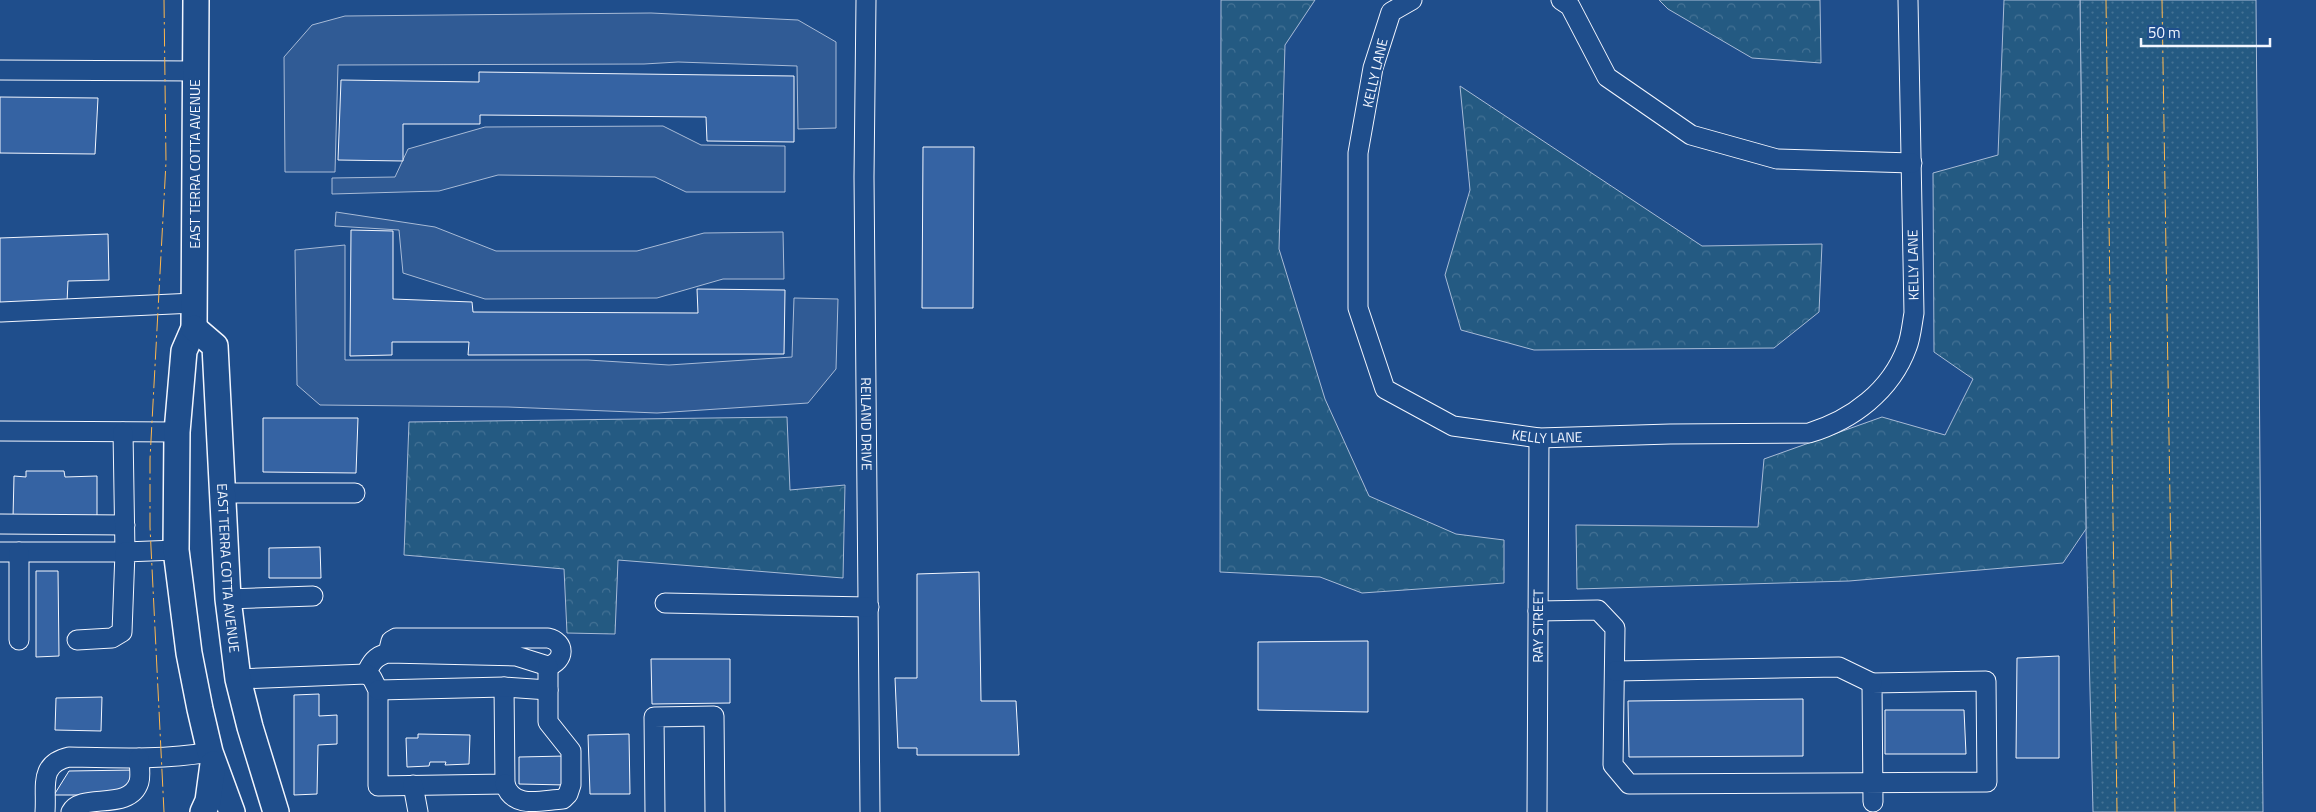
<svg xmlns="http://www.w3.org/2000/svg" width="2316" height="812" font-family="'Titillium Web',sans-serif">
<style>
.grass{fill:url(#grass-dots);stroke:#a8bbd7}
.forest{fill:url(#forest-crowns);stroke:#a8bbd7}
.parking{fill:#305b95;stroke:#a8bbd7}
.building{fill:#3563a3;stroke:#f2f6ff}
.lines{fill:none;stroke-linecap:round;stroke-linejoin:round}
.minor-casing{stroke:#f2f6ff;stroke-width:21}
.major-casing{stroke:#f2f6ff;stroke-width:28}
.minor{stroke:#1f4e8c;stroke-width:19}
.major{stroke:#1f4e8c;stroke-width:25}
.power{stroke:#ffb74d;stroke-width:1;stroke-dasharray:18 4 2.5 4;stroke-linecap:butt}
.labels{text-anchor:middle;stroke-width:4;stroke-linejoin:round;paint-order:stroke}
.street-label{font-size:14px;fill:#f2f6ff;stroke:#1f4e8c}
</style>
<defs>
<pattern id="grass-dots" width="8" height="8" patternUnits="userSpaceOnUse" patternTransform="scale(1.25)"><rect width="8" height="8" fill="#245a82"/><path d="M2 2h.1M6 6h.1" fill="none" stroke="#447295" stroke-width="1.8" stroke-linecap="round"/></pattern>
<pattern id="forest-crowns" width="20" height="18" patternUnits="userSpaceOnUse" patternTransform="scale(1.25)"><rect width="20" height="18" fill="#245a82"/><path d="M2 6a3 3 0 1 1 6 0M12 15a3 3 0 1 1 6 0" fill="none" stroke="#447295"/></pattern>
</defs>
<rect width="100%" height="100%" fill="#1f4e8c"/>
<path class="grass" d="M2080,0H2256L2263,812H2093L2086,529Z"/>
<path class="forest" d="M1221,0H1315L1285,45L1279,249L1325,399L1369,496L1456,534L1504,540V583L1362,593L1320,577L1220,572Z
M1659,0H1820L1821,63L1752,58L1668,9Z
M2004,0H2080L2086,529L2063,563L1849,581L1577,589L1576,525L1758,527L1764,459L1882,417L1945,435L1973,379L1934,352L1933,173L1998,155Z
M1460,86L1702,246L1822,244L1819,312L1774,348L1534,350L1461,330L1445,275L1470,190Z
M787,417L790,490L845,485L843,578L618,560L615,634L567,633L564,569L404,555L409,422Z"/>
<path class="parking" d="M651,13L798,20L836,42V128L798,129L797,66L678,62L644,64L338,65L335,172H285L284,57L312,25L345,16Z
M663,126L701,145L785,146V192H686L655,177L498,175L439,191L332,194V178L395,177L408,149L485,127Z
M336,212L435,227L496,251H637L704,233L783,232L784,279H723L657,298L485,299L403,273L399,230L335,226Z
M345,245V360H588L669,365L792,357L794,298L838,299L836,369L808,403L657,413L508,407L320,405L297,385L295,250Z"/>
<path class="building" d="M479,72L794,76V142L707,141L706,117L480,115V124H403V161L338,160L341,80L479,82Z
M0,97L98,98L95,154L0,153Z
M923,147H974L973,308H922Z
M351,230L393,231V299L472,302L473,312L698,313L697,289L785,290L784,354L468,355L469,342H392V355L350,356Z
M108,234L109,280L68,281L67,303L0,304V238Z
M263,418H358L356,473L263,472Z
M26,471H64L65,477L97,476V517L13,518L14,476L26,477Z
M320,547L321,578H269V548Z
M36,571H58L59,656L36,657Z
M979,572L981,701H1016L1019,755H917V748H898L895,678H917V574Z
M1368,641V712L1258,710V642Z
M2059,656V758H2016L2017,658Z
M651,659H730V703L652,704Z
M319,694V716L337,715V744L318,745L317,794L294,795V695Z
M102,697L101,731L55,730L56,698Z
M1803,699V756L1629,757L1628,701Z
M1885,710H1964L1966,754H1885Z
M418,734L470,735L469,764L445,765L446,762H430L429,766L407,767L406,738H418Z
M629,734L630,794H590L588,735Z
M566,756V785L519,784V757Z
M135,770L122,795H54L69,771Z"/>
<g class="lines">
<g class="minor-casing">
<g id="minor">
<path id="s1" d="M866,0L864,177L870,812"/>
<path id="s2" d="M1412,0L1391,12L1373,68L1358,153V308L1385,389L1453,426L1539,438L1670,434L1809,433C1852,420 1891,391 1907,347C1911,337 1912,324 1914,313L1908,0"/>
<path d="M1561,0L1570,6L1607,77L1691,135L1777,159L1912,163"/>
<path d="M0,70L196,71"/>
<path d="M1,312L194,303"/>
<path d="M0,431L177,432"/>
<path d="M223,493H355"/>
<path d="M0,524L125,525"/>
<path d="M0,552H125L123,432"/>
<path d="M19,552V640"/>
<path d="M228,599L313,596"/>
<path d="M665,603L869,607"/>
<path d="M1538,611L1598,610L1615,628L1613,765L1629,784L1987,782L1986,681L1872,683L1873,802"/>
<path d="M77,640L112,638L122,632L125,552L176,550"/>
<path d="M1615,671L1839,667L1872,683"/>
<path d="M366,674C371,663 375,656 388,653L516,656L548,666C565,661 566,642 548,638H396L391,641L388,653"/>
<path d="M238,679L366,674L372,678L378,690V786L505,784L504,687"/>
<path d="M378,690L504,687L548,690"/>
<path d="M505,784C513,810 542,800 563,799L568,794L571,785V751L548,722V666"/>
<path d="M413,785L418,812"/>
<path d="M45,812C47,787 38,764 69,757C117,758 164,760 210,752"/>
<path d="M71,812C81,792 130,812 139,782C141,775 139,765 139,758"/>
<path d="M655,812L654,717L714,716L715,812"/>
<path id="s3" d="M1537,812L1539,438"/>
</g>
</g>
<g class="major-casing">
<g id="major">
<path d="M196,0L194,328L184,351L177,432L176,550L189,653L200,709L210,752L232,812"/>
<path id="s4" d="M194,328L215,346L228,599L238,679L250,727L276,812"/>
<path d="M203,812L208,801L213,764"/>
</g>
</g>
<use href="#minor" class="minor"/>
<use href="#major" class="major"/>
<path class="power" d="M164,0L166,162L150,459V527L164,812
M2106,0L2117,812
M2162,0L2175,812"/>
</g>
<g class="labels">
<g class="street-label">
<text transform="translate(1375 73) rotate(-77)" y="5">KELLY LANE</text>
<text transform="translate(195 164) rotate(-90)" y="5">EAST TERRA COTTA AVENUE</text>
<text transform="translate(1913 265) rotate(-91)" y="5">KELLY LANE</text>
<text dy="5" stroke="none"><textPath href="#s1" startOffset="424">REILAND DRIVE</textPath></text>
<text dy="5" stroke="none"><textPath href="#s2" startOffset="582">KELLY LANE</textPath></text>
<text dy="5" stroke="none"><textPath href="#s4" startOffset="250">EAST TERRA COTTA AVENUE</textPath></text>
<text dy="5" stroke="none"><textPath href="#s3" startOffset="186">RAY STREET</textPath></text>
</g>
</g>
<path d="M2141 38v8h129v-8" fill="none" stroke="#f2f6ff" stroke-width="2.5"/>
<text x="2148" y="38" font-size="15" fill="#f2f6ff" stroke="#1f4e8c" stroke-width="4" paint-order="stroke">50 m</text>
</svg>
